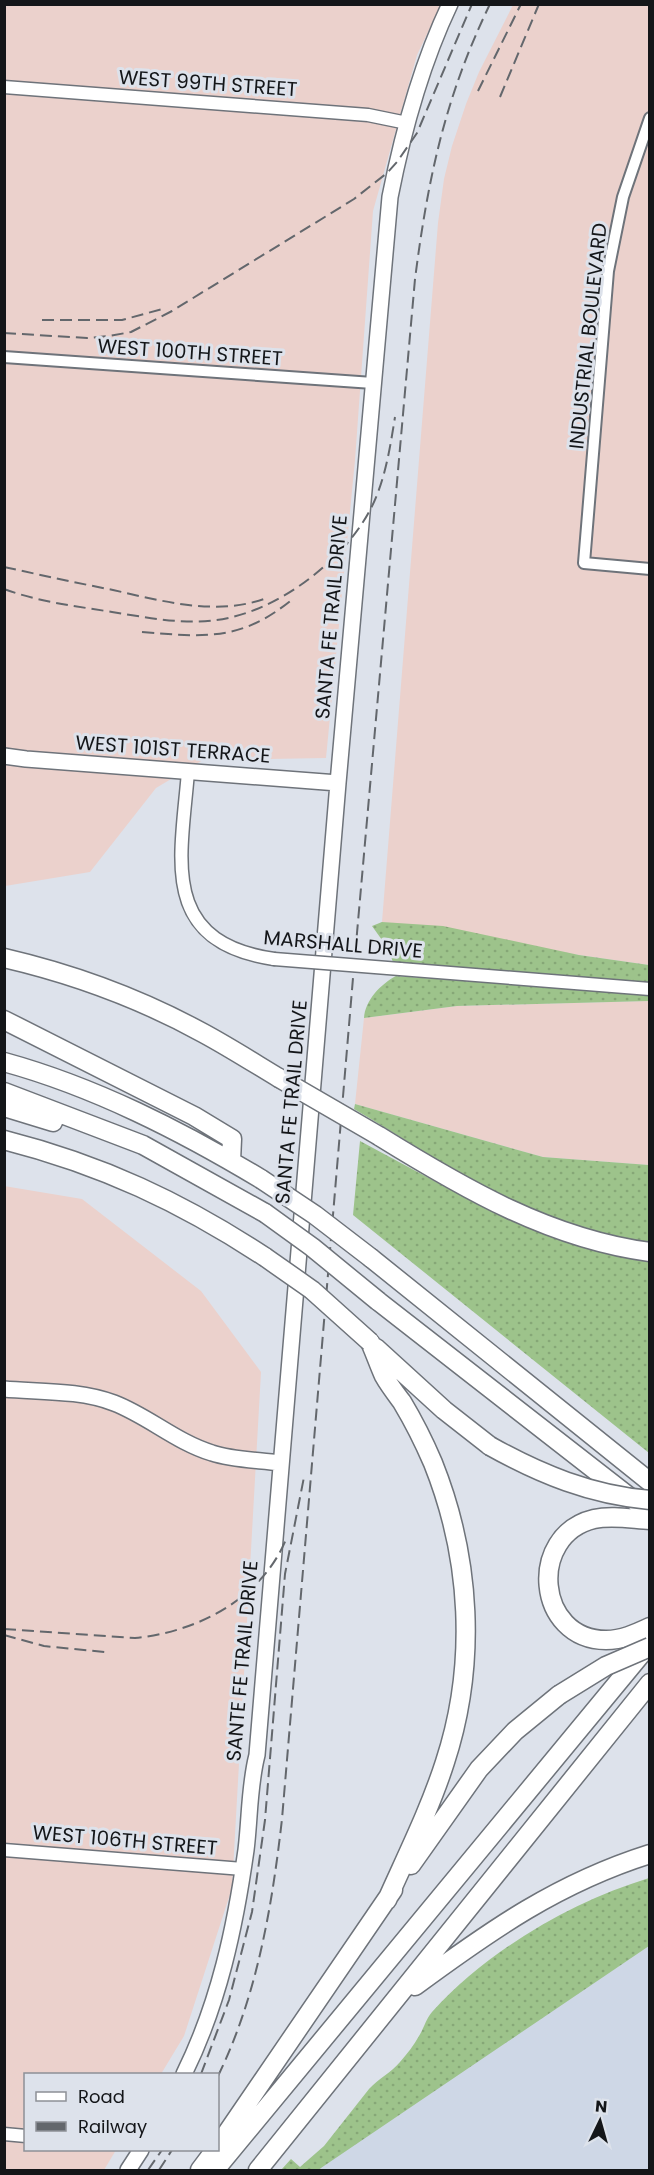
<svg xmlns="http://www.w3.org/2000/svg" width="654" height="2175" font-family="Poppins,sans-serif">
<style>
.built{fill:#ced7e6}
.industrial{fill:#ebd1cc}
.grass{fill:url(#grass-dots)}
.lines{fill:none;stroke-linecap:round;stroke-linejoin:round}
.minor-casing{stroke:#6e737a;stroke-width:14}
.tertiary-casing{stroke:#6e737a;stroke-width:15}
.secondary-casing{stroke:#6e737a;stroke-width:18}
.motorway-casing{stroke:#6e737a;stroke-width:21}
.minor{stroke:#fff;stroke-width:10}
.tertiary{stroke:#fff;stroke-width:12}
.secondary{stroke:#fff;stroke-width:15}
.motorway{stroke:#fff;stroke-width:18}
.rail{stroke:#63676c;stroke-width:2;stroke-dasharray:12 6;stroke-linecap:butt}
.tertiary-bridge-casing{stroke:#6e737a;stroke-width:15;stroke-linecap:butt}
.motorway-bridge-casing{stroke:#6e737a;stroke-width:21;stroke-linecap:butt}
.tertiary-bridge{stroke:#fff;stroke-width:12}
.motorway-bridge{stroke:#fff;stroke-width:18}
.labels{text-anchor:middle;stroke-width:6;stroke-linejoin:round;paint-order:stroke}
.street-label{font-size:20px;fill:#141619;stroke:#dde2eb}
</style>
<defs>
<pattern id="grass-dots" width="8" height="8" patternUnits="userSpaceOnUse" patternTransform="scale(1.5)"><rect width="8" height="8" fill="#9dc38b"/><path d="M2 2h.1M6 6h.1" fill="none" stroke="#86a777" stroke-width="1.8" stroke-linecap="round"/></pattern>
</defs>
<rect width="100%" height="100%" fill="#dde2eb"/>
<path class="built" d="M649,1946V2170H318L321,2166Z"/>
<path class="industrial" d="M5,5H441L417,55L373,211L355,460L326,758L203,760L156,788L90,872L5,886Z
M513,5H649V965L579,955L382,922L438,223L444,179L452,146L466,104L479,72Z
M649,1001V1165L543,1157L355,1104L364,1018L457,1006Z
M4,1186L82,1199L201,1291L261,1372L232,1888L184,2036L161,2074H26V2150H116L104,2170H5Z"/>
<path class="grass" d="M382,922L443,926L579,955L649,965V983L393,962L387,947L372,926Z
M396,976L649,995V1001L457,1006L364,1018C365,1000 381,984 396,976Z
M355,1104L543,1157L649,1165V1245C612,1238 574,1230 539,1214C474,1185 415,1145 354,1109Z
M360,1141L479,1205L548,1234L649,1260V1453L353,1215Z
M649,1878V1946L318,2170H281L291,2159L300,2167L324,2146L369,2089C379,2078 391,2073 400,2062C407,2054 414,2045 419,2036C424,2028 426,2019 432,2012C488,1950 571,1902 649,1878Z"/>
<g class="lines">
<g class="minor-casing">
<path id="minor" d="M650,118L623,197L608,271L584,563L650,569
M4,357L373,383"/>
</g>
<g class="tertiary-casing">
<path id="tertiary" d="M4,87L368,115L407,123
M188,772C181,858 158,942 274,959
M400,969L650,989
M4,1850L243,1869
M4,2134L26,2136"/>
</g>
<g class="secondary-casing">
<path id="secondary" d="M4,756L26,759L338,783
M4,1389C40,1392 80,1390 114,1403C148,1416 176,1442 212,1453C233,1460 258,1460 280,1463
M184,2074C219,2003 235,1928 246,1850C250,1818 249,1786 257,1755L338,783L390,197C403,131 421,65 450,4
M128,2170L141,2150"/>
</g>
<g class="motorway-casing">
<path id="motorway" d="M4,958C73,974 141,999 203,1033C229,1047 254,1063 279,1078
M4,1020L194,1116L232,1139L231,1161
M4,1062C95,1087 181,1131 261,1179
M4,1092L143,1145L265,1213
M4,1107L53,1122
M379,1136C463,1188 550,1239 650,1252
M4,1140C102,1165 181,1202 265,1257
M371,1258L650,1482
M378,1301L650,1513
M370,1342C375,1353 379,1365 384,1376C389,1385 396,1394 402,1402C414,1422 424,1442 433,1463C471,1558 477,1664 445,1762C430,1809 407,1855 387,1900
M376,1348L444,1410L490,1446
M650,1520C632,1519 612,1515 594,1519C527,1535 536,1640 606,1640C622,1640 635,1634 650,1627
M411,1865L479,1769L515,1731L559,1695
M415,1986C491,1930 558,1883 650,1854
M218,2146L393,1890
M200,2170L215,2150
M215,2170L648,1646
M258,2170L650,1683"/>
</g>
<use href="#minor" class="minor"/>
<use href="#tertiary" class="tertiary"/>
<use href="#secondary" class="secondary"/>
<use href="#motorway" class="motorway"/>
<path class="rail" d="M478,91L521,4
M500,97L539,4
M42,320H122L166,308
M4,333L87,338L109,336L131,332L172,311L354,199L387,173L397,162L417,133L472,4
M4,567C41,575 77,583 113,590C162,601 215,616 264,599
M4,589C39,602 75,606 112,612C145,617 182,625 216,620C275,613 343,562 370,510C385,482 390,448 395,417
M142,632C205,637 241,642 294,598
M4,1629L135,1638C198,1632 263,1598 287,1537
M4,1635L44,1646L105,1652
M201,2074L229,2000L252,1912L265,1820L285,1574L304,1477
M218,2076C257,1996 272,1907 282,1819L353,978L415,279C428,178 445,97 490,4
M148,2170L162,2150
M159,2170L172,2150"/>
<g class="tertiary-bridge-casing">
<path id="tertiary-bridge" d="M274,959L400,969"/>
</g>
<g class="motorway-bridge-casing">
<path id="motorway-bridge" d="M279,1078L379,1136
M261,1179L315,1215L371,1258
M265,1213L312,1247L378,1301
M265,1257L312,1290L370,1342
M490,1446C540,1474 591,1495 650,1500
M559,1695L606,1666L650,1647"/>
</g>
<use href="#tertiary-bridge" class="tertiary-bridge"/>
<use href="#motorway-bridge" class="motorway-bridge"/>
</g>
<g class="labels">
<g class="street-label">
<text transform="translate(208 83) rotate(4)" y="7">WEST 99TH STREET</text>
<text transform="translate(588 336) rotate(-84)" y="7">INDUSTRIAL BOULEVARD</text>
<text transform="translate(190 352) rotate(4)" y="7">WEST 100TH STREET</text>
<text transform="translate(331 617) rotate(-85)" y="7">SANTA FE TRAIL DRIVE</text>
<text transform="translate(173 749) rotate(4)" y="7">WEST 101ST TERRACE</text>
<text transform="translate(343 944) rotate(5)" y="7">MARSHALL DRIVE</text>
<text transform="translate(291 1102) rotate(-85)" y="7">SANTA FE TRAIL DRIVE</text>
<text transform="translate(242 1661) rotate(-85)" y="7">SANTE FE TRAIL DRIVE</text>
<text transform="translate(125 1840) rotate(5)" y="7">WEST 106TH STREET</text>
</g>
</g>
<rect width="654" height="2175" fill="none" stroke="#141619" stroke-width="12"/>
<rect x="24" y="2073" width="195" height="78" fill="#dde2eb" stroke="#8d9097" stroke-width="1.5"/>
<rect x="36" y="2092" width="30" height="9" fill="#ffffff" stroke="#8d9097" stroke-width="1.5"/>
<text x="78" y="2103" font-size="18" fill="#141619">Road</text>
<rect x="36" y="2122" width="30" height="9" fill="#63676c" stroke="#8d9097" stroke-width="1.5"/>
<text x="78" y="2133" font-size="18" fill="#141619">Railway</text>
<g transform="translate(600 2121) rotate(5)" stroke="#dde2eb" stroke-width="4.5" paint-order="stroke">
<path d="M0-4.5L10 22L0 15L-10 22Z" fill="#141619"/>
<text y="-9" font-size="16" font-weight="bold" text-anchor="middle" fill="#141619">N</text>
</g>
</svg>
